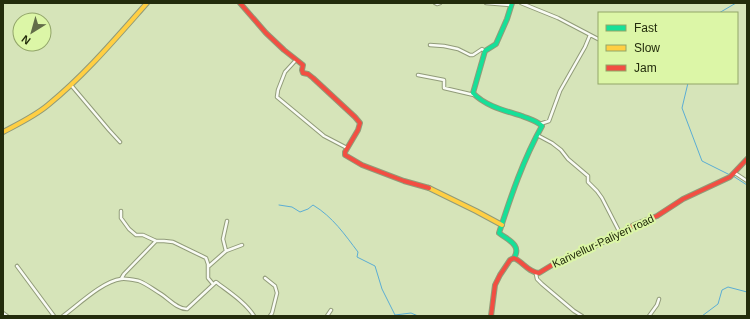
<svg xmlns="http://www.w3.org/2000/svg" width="750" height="319" font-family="Arial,sans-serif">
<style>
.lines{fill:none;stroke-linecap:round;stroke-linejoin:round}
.stream{stroke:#5badd4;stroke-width:1}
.street-casing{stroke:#919b79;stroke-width:4.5}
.fast-casing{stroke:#919b79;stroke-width:6}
.slow-casing{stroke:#919b79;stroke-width:6}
.jam-casing{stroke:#919b79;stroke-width:6}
.street{stroke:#f9fbf4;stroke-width:2.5}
.fast{stroke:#16e098;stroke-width:4}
.slow{stroke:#ffcf43;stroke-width:4}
.jam{stroke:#f24e42;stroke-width:4}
.labels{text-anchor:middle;stroke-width:4;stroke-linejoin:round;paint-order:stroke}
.street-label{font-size:11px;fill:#232c0c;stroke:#dcf6a7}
</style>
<rect width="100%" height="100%" fill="#d6e4b9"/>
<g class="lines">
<path class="stream" d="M719,13L736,3
M688,83L682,108L702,161L730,175
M733,176L747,185
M279,205L292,207L300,212L308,209L313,205C333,217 345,235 358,252L357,257L375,266L382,289L395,315L411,313L418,316
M702,316L718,304L722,290L728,287L747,292"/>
<g class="street-casing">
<path id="street" d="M435,3L437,4L440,3
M486,3L511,5
M521,3L558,18L598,39H599
M430,45L444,46L458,49L470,55H473L482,49L485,51
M296,60L285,72L278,90L277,97L324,136L347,148
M418,75L444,80V88L474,95
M71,85L109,130L120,142
M540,124L549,121L560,91L585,47L590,35
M537,135L552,143L561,150L568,159L588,176V182L597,191L602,198L620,233
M735,173L747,181
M121,211V218L129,229L136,235H143L156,241H164L173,242L206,258L208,264V278L213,284
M226,251L223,239L227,221
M17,266L54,316
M209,266L226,251L242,245
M536,274L537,279L542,284L574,311L582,316
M265,278L275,286L277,293L272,313L270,316
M121,279L124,274L156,241
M3,313L7,316
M63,316C78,305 103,281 121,279C126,278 134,280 139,281C147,284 154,290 161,294C169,299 177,309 187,309L216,282C229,292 245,302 254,316
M327,316L331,310
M649,316L657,305L659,299"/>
</g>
<g class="fast-casing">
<path id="fast" d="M512,3L507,19L496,44L485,51L473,93C485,106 506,111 522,116C529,119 536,120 542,126C523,160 511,196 499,233C508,240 522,245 514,258"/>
</g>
<g class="slow-casing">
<path id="slow" d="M3,132C18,124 35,116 48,105C85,75 116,38 147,3
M429,188L476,211L502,225"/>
</g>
<g class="jam-casing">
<path id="jam" d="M240,3L266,33L284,50L303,65L302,70L303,73L308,74L313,78L355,117L360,123L358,130L345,152V155L362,165L404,181L429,188
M491,316L495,285L500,275L510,260L514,258C523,262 528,272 539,273L557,262L588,249L617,235L634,225L657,216L683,199L730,177L747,159"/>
</g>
<use href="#street" class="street"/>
<use href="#fast" class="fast"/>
<use href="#slow" class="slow"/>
<use href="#jam" class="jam"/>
</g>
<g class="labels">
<g class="street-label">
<text transform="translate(603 241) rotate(-25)" y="4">Karivellur-Paliyeri road</text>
</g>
</g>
<rect width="750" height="319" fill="none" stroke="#232c0c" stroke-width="8"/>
<rect x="598" y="12" width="140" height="72" fill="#dcf6a7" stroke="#92a569"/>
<rect x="606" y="25" width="20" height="6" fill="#16e098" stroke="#92a569"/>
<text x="634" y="32" font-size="12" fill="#232c0c">Fast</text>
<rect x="606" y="45" width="20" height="6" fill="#ffcf43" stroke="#92a569"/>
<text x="634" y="52" font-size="12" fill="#232c0c">Slow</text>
<rect x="606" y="65" width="20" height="6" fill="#f24e42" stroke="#92a569"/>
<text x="634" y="72" font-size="12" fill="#232c0c">Jam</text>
<g transform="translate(32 32) rotate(217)"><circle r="19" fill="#dcf6a7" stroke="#92a569"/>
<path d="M0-3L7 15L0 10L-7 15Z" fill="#626c49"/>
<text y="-6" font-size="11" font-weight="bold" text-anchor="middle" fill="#232c0c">N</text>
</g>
</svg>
